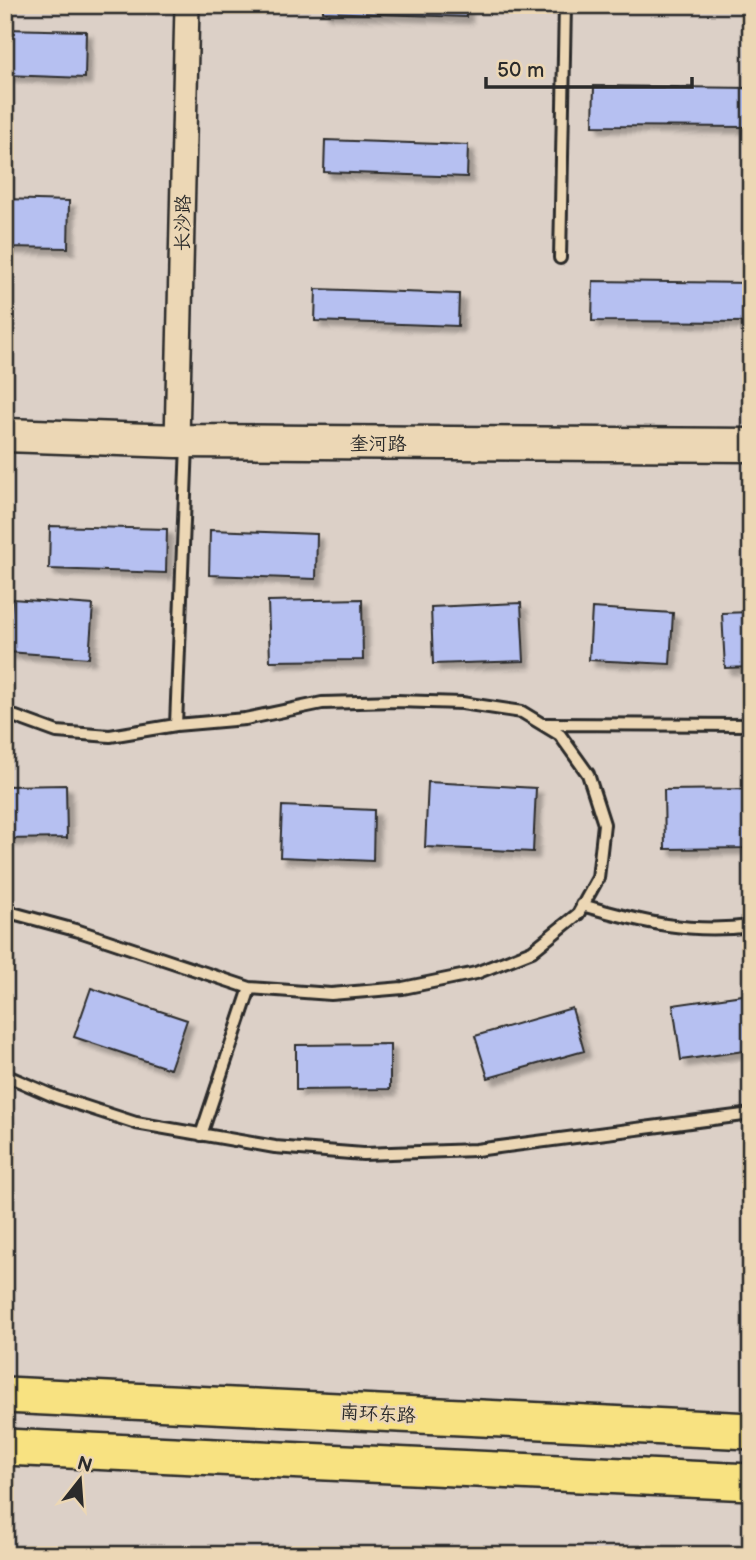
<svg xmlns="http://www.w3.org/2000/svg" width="756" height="1560" font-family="'Balsamiq Sans','LXGW WenKai TC',sans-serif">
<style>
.building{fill:#b6c0f1;stroke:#2b2b2b;stroke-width:2;filter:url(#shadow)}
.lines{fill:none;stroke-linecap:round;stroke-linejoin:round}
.lane-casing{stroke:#2b2b2b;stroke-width:16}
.street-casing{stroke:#2b2b2b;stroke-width:28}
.secondary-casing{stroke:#2b2b2b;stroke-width:37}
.primary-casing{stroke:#2b2b2b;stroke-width:40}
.lane{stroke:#ecd7b5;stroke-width:10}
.street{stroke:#ecd7b5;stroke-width:23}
.secondary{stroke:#ecd7b5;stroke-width:32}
.primary{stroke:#f8e281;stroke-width:35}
.labels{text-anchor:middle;stroke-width:5;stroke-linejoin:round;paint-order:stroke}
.street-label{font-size:19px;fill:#2b2b2b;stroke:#ecd7b5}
</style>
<defs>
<filter id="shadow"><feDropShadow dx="6" dy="6" stdDeviation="2" flood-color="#0004"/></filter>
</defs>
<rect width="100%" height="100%" fill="#dcd0c7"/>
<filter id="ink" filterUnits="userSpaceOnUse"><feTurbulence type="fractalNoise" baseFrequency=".0143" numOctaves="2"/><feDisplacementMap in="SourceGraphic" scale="14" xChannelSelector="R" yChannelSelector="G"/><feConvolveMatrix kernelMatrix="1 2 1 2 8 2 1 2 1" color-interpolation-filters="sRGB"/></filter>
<g filter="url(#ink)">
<path class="building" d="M323,5H466V17L323,12Z
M5,29L86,31L85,78L5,75Z
M594,86L751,88V127L593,126Z
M325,140L468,145L467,177L324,172Z
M5,199L69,201L68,248L5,247Z
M593,281L751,283V322L592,321Z
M316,289L459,294L458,326L315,321Z
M50,526L167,529L166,573L49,569Z
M210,530L317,534L316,579L209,575Z
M12,599L93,605L89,658L8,652Z
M362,599L363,660L270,661L268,601Z
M521,603L524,661L433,664L431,607Z
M592,608L673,613L670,664L589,660Z
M751,612V667L725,668L722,613Z
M428,782L536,788L533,852L425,847Z
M66,785L67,838L5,839V786Z
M751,789V848L665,849L664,790Z
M282,806L374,810L373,861L280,857Z
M91,988L187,1020L170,1069L74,1037Z
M743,995L751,1050L681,1060L673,1005Z
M572,1008L584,1051L488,1078L475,1036Z
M390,1044V1089L296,1090V1045Z"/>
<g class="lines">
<g class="lane-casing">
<path id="lane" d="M560,258L565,5
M5,713L57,732L110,736L176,725L245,719L322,703L396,701L462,703L522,712L560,735L588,774L604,824L598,878L578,914L532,951L476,973L403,988L331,994L250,988L79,931L5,911
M544,724L751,725
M176,725L187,444
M582,905C641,922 690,934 751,926
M5,1075L56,1097L136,1123L275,1147L363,1154L476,1150L751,1114
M201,1135L250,988"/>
</g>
<g class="street-casing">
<path id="street" d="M177,441L187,5"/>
</g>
<g class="secondary-casing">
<path id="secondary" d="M5,435L177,441L751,445"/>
</g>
<g class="primary-casing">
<path id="primary" d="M5,1395L751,1431
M5,1447L751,1482"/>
</g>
<use href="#lane" class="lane"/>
<use href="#street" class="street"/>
<use href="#secondary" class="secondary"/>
<use href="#primary" class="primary"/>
</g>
</g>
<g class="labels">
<g class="street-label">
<text transform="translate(182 223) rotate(-89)" y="7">长沙路</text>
<text x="378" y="450">奎河路</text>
<text transform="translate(378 1413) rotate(3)" y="7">南环东路</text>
</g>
</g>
<rect width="756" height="1560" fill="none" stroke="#ecd7b5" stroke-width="28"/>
<rect x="14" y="14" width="728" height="1532" fill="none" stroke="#2b2b2b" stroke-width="2.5" filter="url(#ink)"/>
<g transform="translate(80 1480) rotate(17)" stroke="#ecd7b5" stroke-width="5" paint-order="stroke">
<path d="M0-5L12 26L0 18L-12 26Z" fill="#2b2b2b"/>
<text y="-10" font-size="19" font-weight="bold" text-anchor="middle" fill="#2b2b2b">N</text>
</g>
<path d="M486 77v10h206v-10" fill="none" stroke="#2b2b2b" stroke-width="3.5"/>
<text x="497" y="77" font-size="21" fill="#2b2b2b" stroke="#ecd7b5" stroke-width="5" paint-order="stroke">50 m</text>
</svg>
